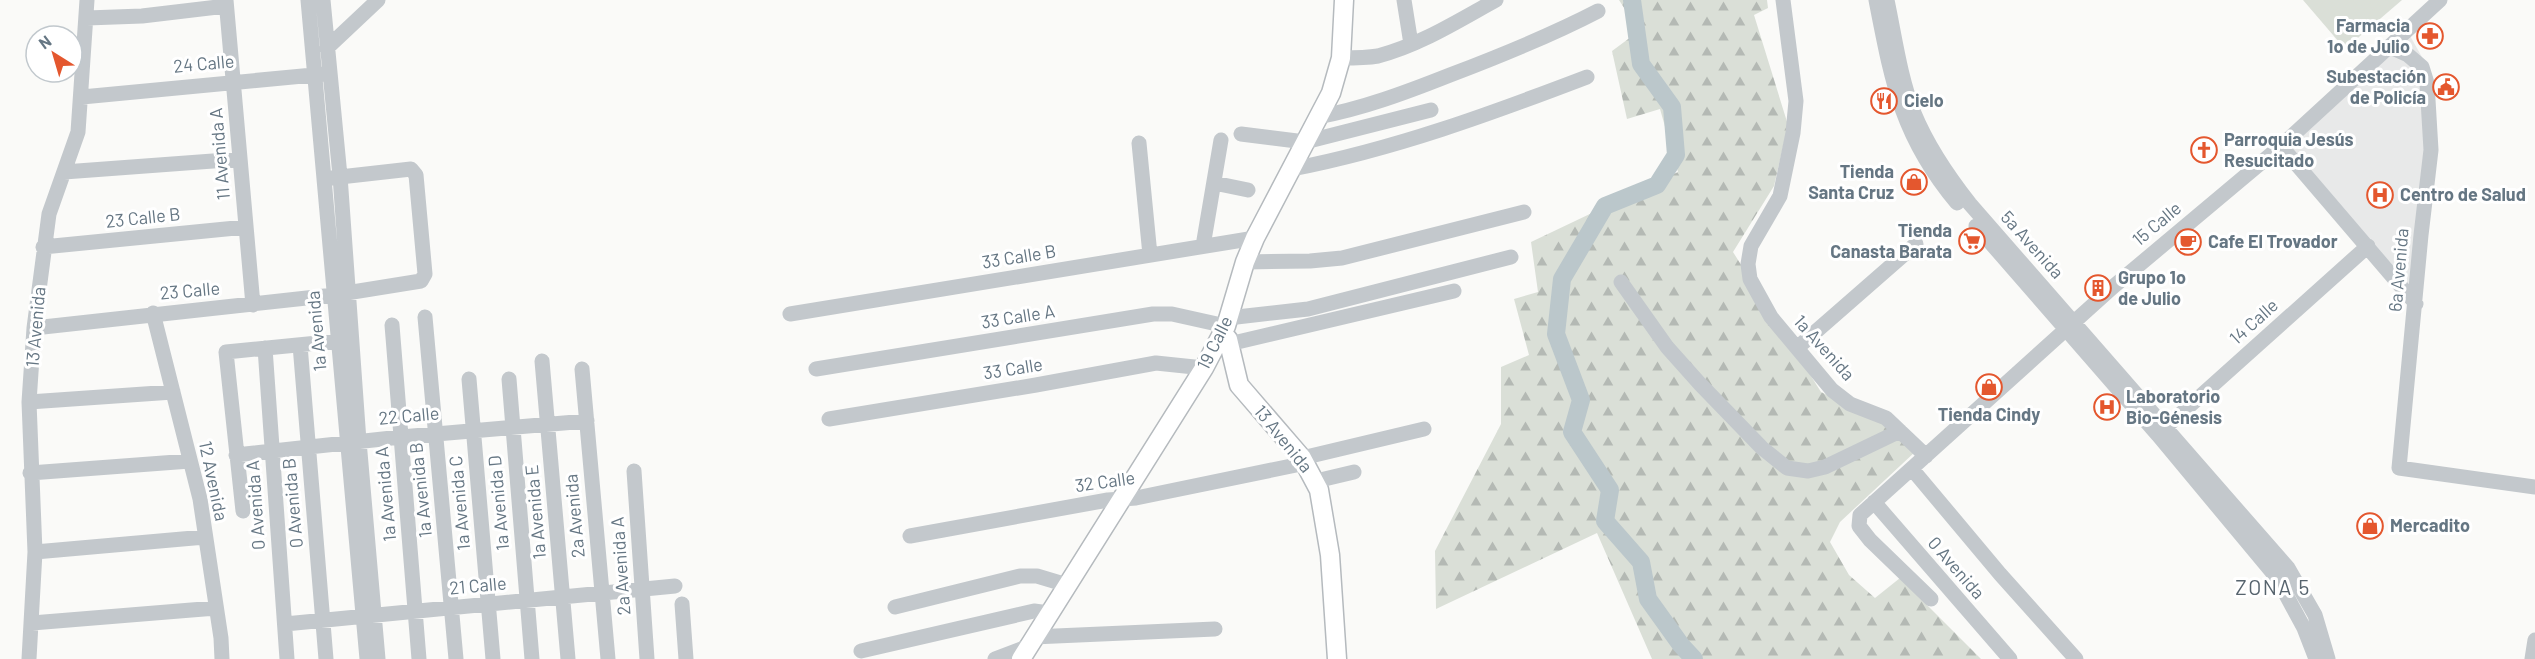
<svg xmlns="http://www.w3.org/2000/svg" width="2535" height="659" font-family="Barlow,sans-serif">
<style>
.built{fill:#e8e9e9}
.forest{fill:url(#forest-firs)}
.garden{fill:#dadfd7}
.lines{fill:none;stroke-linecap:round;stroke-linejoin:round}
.river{stroke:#bbc7cb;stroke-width:18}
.major-casing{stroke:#b5babe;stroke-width:21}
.minor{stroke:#c3c8cc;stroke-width:15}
.major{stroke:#fff;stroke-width:18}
.labels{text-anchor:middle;stroke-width:6;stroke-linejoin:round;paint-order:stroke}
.poi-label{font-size:18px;font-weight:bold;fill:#657683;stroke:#fff;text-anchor:start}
.street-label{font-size:18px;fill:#657683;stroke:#fff}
.quarter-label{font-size:21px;letter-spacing:1.5px;fill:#57646e;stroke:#fff}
</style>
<defs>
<pattern id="forest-firs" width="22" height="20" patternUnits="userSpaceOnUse" patternTransform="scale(1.5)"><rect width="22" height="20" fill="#dadfd7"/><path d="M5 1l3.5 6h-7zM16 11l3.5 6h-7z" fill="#b4b9b4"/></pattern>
</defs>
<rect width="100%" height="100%" fill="#fafaf8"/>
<path class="built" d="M2409,34L2432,75L2414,302L2287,146Z"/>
<path class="forest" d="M1619,0H1767L1768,8L1754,15L1788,125L1774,186L1733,252L1821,392L1885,423L1916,451L1840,522L1830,542L1849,575L1875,598L1900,578L1981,659H1652L1597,533L1436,609L1435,551L1501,424V367L1529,355L1514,299L1538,292L1531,242L1678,172L1660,109L1627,119L1612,51L1639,31Z"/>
<path class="garden" d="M2303,0H2402L2345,49Z"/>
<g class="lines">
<path class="river" d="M1632,0L1641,64L1672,107L1676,155L1657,185L1605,206L1562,279L1556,334L1581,400L1572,432L1610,490L1605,521L1641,562L1648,599L1681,645L1694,659"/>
<g class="major-casing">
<path id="major" d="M1222,333L1228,339L1239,385L1302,458L1319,490L1330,555L1337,659
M1021,659L1204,368L1226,326L1245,262L1255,238L1331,93L1341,58L1344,0"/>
</g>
<path class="minor" d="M226,0L253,305
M308,0L367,659
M323,0L340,176L359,441L378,659
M1404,0L1411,44
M1783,0L1796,101L1793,133L1780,196L1751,246L1748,264L1750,279L1771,317L1832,390L1850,404L1886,418L1926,456
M1876,0C1892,82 1901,136 1957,203
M1887,0C1895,38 1900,77 1914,113C1928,147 1948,176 1970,204L2288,568L2315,615L2328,659
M87,18L142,16L226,6
M2390,47L2408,55L2422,67L2427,83L2431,150L2421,235L2399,468L2535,487
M327,48L378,0
M1341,58C1353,58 1366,58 1378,56C1420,45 1458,21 1496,0
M82,97L324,74
M1317,117C1362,109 1407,92 1450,75C1500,56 1550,36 1598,11
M1241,134L1305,142L1431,110
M1139,143L1150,255
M2281,146L2416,304
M1292,169C1395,149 1490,114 1587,77
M64,172L240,159
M1214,183L1248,190
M1976,226L2158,435L2277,578L2304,628L2316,659
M1203,246L1221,140
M43,247L246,227
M1245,262L1310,261L1342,258L1524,212
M1621,282L1667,347L1700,384L1762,448L1787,468L1808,471L1825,467L1900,431
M153,313L200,499L221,638L222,659
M790,314L1255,238
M425,317L456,659
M1228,318L1308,309L1511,257
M392,325L419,659
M34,328L334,295L421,281L425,274L416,175L411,169L331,178
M1229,344L1454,291
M300,345L326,659
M265,348L287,659
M1797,348L1916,244
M542,361L568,659
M582,369L608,659
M816,369L1153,314H1172L1226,326
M469,379L493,659
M509,379L532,659
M29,402L173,392
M829,419L1036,385L1156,363L1204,368
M2166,427L2368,246
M236,455L401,437L587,421
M1302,458L1424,429
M1912,469L2000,574L2076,659
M634,471L647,659
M30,473L190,461
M1316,481L1354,472
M1874,502L2010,659
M243,511L226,352L338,341
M910,536L1108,500L1136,498L1306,463
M35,552L205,537
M1931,599L1870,540L1859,526L1860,515L2114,286L2281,146L2440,0
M682,604L686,659
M895,607L1020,576H1037L1067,585
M32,623L216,608
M285,624L675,586
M1033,637L1215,629
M861,651L1034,611L1049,613
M29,659L35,552L29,402L34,328L49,214L78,132L87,0
M995,659L1029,646
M2532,659L2535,640"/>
<use href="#major" class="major"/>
</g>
<defs>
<g id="pharmacy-ring" transform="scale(1.35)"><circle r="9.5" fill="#fff" stroke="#e4572e" stroke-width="1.5"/><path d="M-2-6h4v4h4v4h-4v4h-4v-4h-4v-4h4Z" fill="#e4572e"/></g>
<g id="civic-ring" transform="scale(1.35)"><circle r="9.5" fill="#fff" stroke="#e4572e" stroke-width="1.5"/><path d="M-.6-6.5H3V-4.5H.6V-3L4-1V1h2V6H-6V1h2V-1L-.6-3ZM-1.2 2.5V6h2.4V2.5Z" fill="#e4572e"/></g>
<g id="restaurant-ring" transform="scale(1.35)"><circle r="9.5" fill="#fff" stroke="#e4572e" stroke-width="1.5"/><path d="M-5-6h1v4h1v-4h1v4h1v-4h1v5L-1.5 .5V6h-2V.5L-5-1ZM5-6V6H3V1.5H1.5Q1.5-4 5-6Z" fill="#e4572e"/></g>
<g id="church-ring" transform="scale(1.35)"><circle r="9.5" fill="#fff" stroke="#e4572e" stroke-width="1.5"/><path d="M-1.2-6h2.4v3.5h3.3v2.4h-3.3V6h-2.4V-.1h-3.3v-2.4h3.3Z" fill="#e4572e"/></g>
<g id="shop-ring" transform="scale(1.35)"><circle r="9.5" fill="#fff" stroke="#e4572e" stroke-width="1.5"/><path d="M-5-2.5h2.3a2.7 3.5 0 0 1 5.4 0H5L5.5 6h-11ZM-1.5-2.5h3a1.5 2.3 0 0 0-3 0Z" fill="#e4572e"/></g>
<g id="hospital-ring" transform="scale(1.35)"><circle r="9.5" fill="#fff" stroke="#e4572e" stroke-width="1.5"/><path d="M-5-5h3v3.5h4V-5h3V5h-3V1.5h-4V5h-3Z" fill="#e4572e"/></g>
<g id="supermarket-ring" transform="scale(1.35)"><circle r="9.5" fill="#fff" stroke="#e4572e" stroke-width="1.5"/><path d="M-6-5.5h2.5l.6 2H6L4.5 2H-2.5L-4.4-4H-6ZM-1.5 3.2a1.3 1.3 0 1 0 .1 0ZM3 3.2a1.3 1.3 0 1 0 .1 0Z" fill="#e4572e"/></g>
<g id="cafe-ring" transform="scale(1.35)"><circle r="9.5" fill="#fff" stroke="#e4572e" stroke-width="1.5"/><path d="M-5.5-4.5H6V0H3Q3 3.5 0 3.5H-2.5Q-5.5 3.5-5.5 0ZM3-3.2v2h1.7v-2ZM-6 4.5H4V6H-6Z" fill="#e4572e"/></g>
<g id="building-ring" transform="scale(1.35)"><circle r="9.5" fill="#fff" stroke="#e4572e" stroke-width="1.5"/><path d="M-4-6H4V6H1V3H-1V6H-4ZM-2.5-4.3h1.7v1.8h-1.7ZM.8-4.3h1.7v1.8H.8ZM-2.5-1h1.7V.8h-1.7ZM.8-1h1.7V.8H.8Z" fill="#e4572e"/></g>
</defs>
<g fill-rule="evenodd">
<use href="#pharmacy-ring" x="2430" y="36"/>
<use href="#civic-ring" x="2446" y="87"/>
<use href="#restaurant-ring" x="1884" y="101"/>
<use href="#church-ring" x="2204" y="150"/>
<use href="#shop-ring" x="1914" y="182"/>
<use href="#hospital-ring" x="2380" y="195"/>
<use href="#supermarket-ring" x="1972" y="241"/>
<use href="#cafe-ring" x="2188" y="242"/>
<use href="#building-ring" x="2098" y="288"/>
<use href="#shop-ring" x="1989" y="387"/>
<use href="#hospital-ring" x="2107" y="407"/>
<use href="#shop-ring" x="2370" y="526"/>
</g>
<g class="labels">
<g class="poi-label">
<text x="2410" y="32" text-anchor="end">Farmacia<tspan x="2410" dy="21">1o de Julio</tspan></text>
<text x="2426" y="83" text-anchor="end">Subestación<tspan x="2426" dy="21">de Policía</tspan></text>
<text x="1904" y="107">Cielo</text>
<text x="2224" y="146">Parroquia Jesús<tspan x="2224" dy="21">Resucitado</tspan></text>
<text x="1894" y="178" text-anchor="end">Tienda<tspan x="1894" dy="21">Santa Cruz</tspan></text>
<text x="2400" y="201">Centro de Salud</text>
<text x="1952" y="237" text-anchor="end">Tienda<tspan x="1952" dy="21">Canasta Barata</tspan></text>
<text x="2208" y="248">Cafe El Trovador</text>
<text x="2118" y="284">Grupo 1o<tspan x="2118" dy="21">de Julio</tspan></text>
<text x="2126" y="403">Laboratorio<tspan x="2126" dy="21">Bio-Génesis</tspan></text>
<text x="1989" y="421" text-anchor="middle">Tienda Cindy</text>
<text x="2390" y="532">Mercadito</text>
</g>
<g class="street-label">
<text transform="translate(204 64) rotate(-5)" y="6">24 Calle</text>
<text transform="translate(220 154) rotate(-95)" y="6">11 Avenida A</text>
<text transform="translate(143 218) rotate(-6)" y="6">23 Calle B</text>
<text transform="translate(2157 224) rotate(-40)" y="6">15 Calle</text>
<text transform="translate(2032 245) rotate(48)" y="6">5a Avenida</text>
<text transform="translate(1019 257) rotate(-9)" y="6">33 Calle B</text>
<text transform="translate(2399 270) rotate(-85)" y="6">6a Avenida</text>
<text transform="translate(190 291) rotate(-5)" y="6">23 Calle</text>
<text transform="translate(1018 317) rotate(-9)" y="6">33 Calle A</text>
<text transform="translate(2254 322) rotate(-42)" y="6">14 Calle</text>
<text transform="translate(36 327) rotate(-85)" y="6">13 Avenida</text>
<text transform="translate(317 331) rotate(-95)" y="6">1a Avenida</text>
<text transform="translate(1215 343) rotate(-64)" y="6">19 Calle</text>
<text transform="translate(1824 348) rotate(48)" y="6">1a Avenida</text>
<text transform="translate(1013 369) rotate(-9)" y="6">33 Calle</text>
<text transform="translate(409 416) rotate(-5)" y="6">22 Calle</text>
<text transform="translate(1283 439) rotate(51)" y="6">13 Avenida</text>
<text transform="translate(213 481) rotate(78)" y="6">12 Avenida</text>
<text transform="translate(1105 482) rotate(-8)" y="6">32 Calle</text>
<text transform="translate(421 490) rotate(-96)" y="6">1a Avenida B</text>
<text transform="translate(386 494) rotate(-95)" y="6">1a Avenida A</text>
<text transform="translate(293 503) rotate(-95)" y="6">0 Avenida B</text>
<text transform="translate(460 503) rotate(-95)" y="6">1a Avenida C</text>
<text transform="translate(499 503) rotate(-95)" y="6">1a Avenida D</text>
<text transform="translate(256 505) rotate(-94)" y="6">0 Avenida A</text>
<text transform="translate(536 512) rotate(-95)" y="6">1a Avenida E</text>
<text transform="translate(575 516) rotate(-95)" y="6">2a Avenida</text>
<text transform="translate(621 566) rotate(-94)" y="6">2a Avenida A</text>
<text transform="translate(1956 568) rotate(49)" y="6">0 Avenida</text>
<text transform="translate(478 586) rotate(-5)" y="6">21 Calle</text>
</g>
<g class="quarter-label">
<text x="2273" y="595">ZONA 5</text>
</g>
</g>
<g transform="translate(54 54) rotate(323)"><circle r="28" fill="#ffffff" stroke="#c1c8cd" stroke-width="1.5"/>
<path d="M0-4.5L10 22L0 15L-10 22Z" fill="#e4572e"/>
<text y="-9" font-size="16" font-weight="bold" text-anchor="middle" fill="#657683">N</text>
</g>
</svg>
